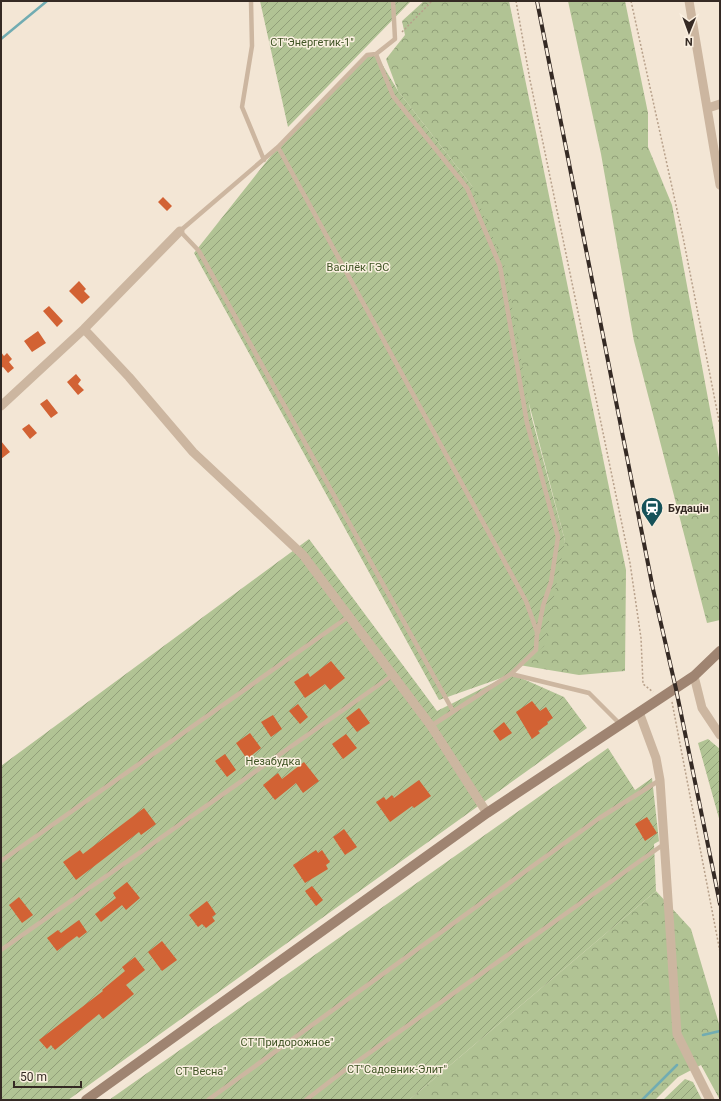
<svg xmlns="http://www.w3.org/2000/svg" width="721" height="1101" font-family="Roboto,sans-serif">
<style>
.forest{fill:url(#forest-crowns)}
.garden{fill:url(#garden-furrows)}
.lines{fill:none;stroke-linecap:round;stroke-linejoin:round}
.stream{stroke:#71acb2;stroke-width:2.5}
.building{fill:#d26234}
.path{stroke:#b7a08a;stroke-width:1.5;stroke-dasharray:2 2;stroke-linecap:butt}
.lane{stroke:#ccb6a0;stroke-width:4.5}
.street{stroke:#ccb6a0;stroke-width:9}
.secondary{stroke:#9f8471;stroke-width:10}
.rail-casing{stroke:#352a24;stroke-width:4}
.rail{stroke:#fbf0e1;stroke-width:2.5;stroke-dasharray:8;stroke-linecap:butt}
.labels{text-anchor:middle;stroke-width:3;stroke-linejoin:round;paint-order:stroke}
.park-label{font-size:11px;fill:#415526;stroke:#fbf0e1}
.poi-label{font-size:11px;font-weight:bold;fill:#352a24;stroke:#fbf0e1;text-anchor:start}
</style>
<defs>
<pattern id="forest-crowns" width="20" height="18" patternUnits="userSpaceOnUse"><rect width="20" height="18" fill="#b1c394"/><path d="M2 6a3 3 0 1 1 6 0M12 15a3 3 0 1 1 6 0" fill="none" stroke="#919f79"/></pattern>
<pattern id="garden-furrows" width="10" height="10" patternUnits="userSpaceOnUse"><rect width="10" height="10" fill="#b1c394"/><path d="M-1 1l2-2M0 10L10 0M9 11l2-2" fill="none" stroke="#919f79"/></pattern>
</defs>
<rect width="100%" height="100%" fill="#f3e6d5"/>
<path class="forest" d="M424,1H509L626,570L625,671L579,675L519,665L565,541L472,186L398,91L386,59L405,35L402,21Z
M568,1H625L648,113V147L672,205L720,463V620L707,623L634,341L601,154Z
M656,891L691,929L720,1027V1100L701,1065L678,1077L655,1100H409Z"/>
<path class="garden" d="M260,1H411L288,127Z
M376,54L398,91L472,186L505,267L531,415L565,541L544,646L512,674L564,697L587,728L68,1100H1V766L309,539L437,711L507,676L439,700L194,253L278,147L367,55Z
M708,739L720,749V822L698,743Z
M608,748L635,790L652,778L659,841L654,844L656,891L409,1100H109Z
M685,1079L693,1082L702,1100H663Z"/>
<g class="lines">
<path class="stream" d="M1,39L47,1
M703,1035L720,1031
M642,1100L677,1065"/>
</g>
<path class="building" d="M163,197L172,206L167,211L158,202Z
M79,281L86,289L84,291L90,297L82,304L69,291Z
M49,306L63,321L57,327L43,311Z
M38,331L46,343L32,352L24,341Z
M1,352L4,356L7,353L12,359L9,362L14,368L8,373L3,367L1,368Z
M76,374L81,380L78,384L84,390L78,395L67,382Z
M47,399L58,413L51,418L40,404Z
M29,424L37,433L30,439L22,429Z
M1,441L10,452L1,459Z
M331,661L345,678L330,690L325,684L305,698L294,682L308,673L310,677Z
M532,701L540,711L546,707L553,718L547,722L548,724L538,731L540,733L532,739L516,712Z
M298,704L308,717L300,724L289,711Z
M359,708L370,723L357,732L346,718Z
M273,715L282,729L271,737L261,722Z
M504,722L512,733L500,741L493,731Z
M250,733L261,748L247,759L236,743Z
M346,734L357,748L343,759L332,744Z
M225,754L236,770L227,777L215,761Z
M304,762L319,781L303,793L296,783L275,800L263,785L278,773L282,779Z
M419,780L431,796L414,808L412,806L390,822L376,802L384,797L386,800L392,795L394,798Z
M144,808L156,824L141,835L139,832L76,880L63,862L80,850L83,854Z
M647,817L657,833L645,841L635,824Z
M344,829L357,847L345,855L333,837Z
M316,850L318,853L322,850L330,862L326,865L328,869L305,883L293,865Z
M127,882L140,898L126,910L122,905L101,922L95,914L116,898L113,893Z
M312,886L323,900L316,906L305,891Z
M19,897L33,915L22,923L9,905Z
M207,901L216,914L212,917L215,921L206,928L202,924L198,927L189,915Z
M79,920L87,932L79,938L77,936L57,951L47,938L58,930L61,933Z
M162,941L177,960L162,971L148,952Z
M135,957L145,970L126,985L134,994L103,1019L99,1014L55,1050L51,1045L47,1049L39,1040L103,991L102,990L125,971L122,967Z"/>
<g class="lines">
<path class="path" d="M516,1L530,80L630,563L641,638L643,684L653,692
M631,1L683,237L720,426
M402,32L432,1
M672,702L720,952"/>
<path class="lane" d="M251,1L252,46L242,107L264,160
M393,1L395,39L376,54L367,55L278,147L180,231L199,251L453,711
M376,54L393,96L467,188L500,266L527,423L558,537L551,582L543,606L538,632
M278,147L526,601L537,632L536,650L511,674L431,726
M511,674L589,693L620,724
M1,861L348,617
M1,950L393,675
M208,1100L598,819L660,780
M306,1100L341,1073L664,844"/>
<path class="street" d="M689,1L720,185
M708,108L720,104
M84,329L129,377L193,452L303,555L431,726L487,813
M1,406L84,329L180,231
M694,676L702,708L720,735
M639,712L656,758L660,780L677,1034L710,1100"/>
<path class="secondary" d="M86,1100L487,813L694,676L720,651"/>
<g class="rail-casing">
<path id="rail" d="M537,1L653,589L676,689L720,904"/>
</g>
<use href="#rail" class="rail"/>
</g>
<defs>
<g id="station-pin" transform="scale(1.15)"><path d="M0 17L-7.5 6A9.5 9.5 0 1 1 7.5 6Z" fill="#165259" stroke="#fbf0e1"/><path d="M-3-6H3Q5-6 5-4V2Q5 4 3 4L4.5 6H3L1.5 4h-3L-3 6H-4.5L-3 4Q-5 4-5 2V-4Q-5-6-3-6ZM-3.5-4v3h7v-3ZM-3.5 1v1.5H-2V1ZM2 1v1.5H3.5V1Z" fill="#fff"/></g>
</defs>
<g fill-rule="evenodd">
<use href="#station-pin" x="652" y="508"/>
</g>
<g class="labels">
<g class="park-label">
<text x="312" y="46">СТ"Энергетик-1"</text>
<text x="358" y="271">Васілёк ГЭС</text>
<text x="273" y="765">Незабудка</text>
<text x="287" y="1046">СТ"Придорожное"</text>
<text x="397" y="1073">СТ"Садовник-Элит"</text>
<text x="201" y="1075">СТ"Весна"</text>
</g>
<g class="poi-label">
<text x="668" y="512">Будацін</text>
</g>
</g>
<rect width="721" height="1101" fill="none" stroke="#352a24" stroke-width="4"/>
<g transform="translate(689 32) rotate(181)" stroke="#fbf0e1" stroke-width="3" paint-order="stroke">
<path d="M0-3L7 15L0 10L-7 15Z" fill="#352a24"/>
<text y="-6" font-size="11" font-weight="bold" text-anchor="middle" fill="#352a24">N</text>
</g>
<path d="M14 1081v6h67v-6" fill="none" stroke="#352a24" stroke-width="2"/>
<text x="20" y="1081" font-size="12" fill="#352a24" stroke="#fbf0e1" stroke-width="3" paint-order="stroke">50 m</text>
</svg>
